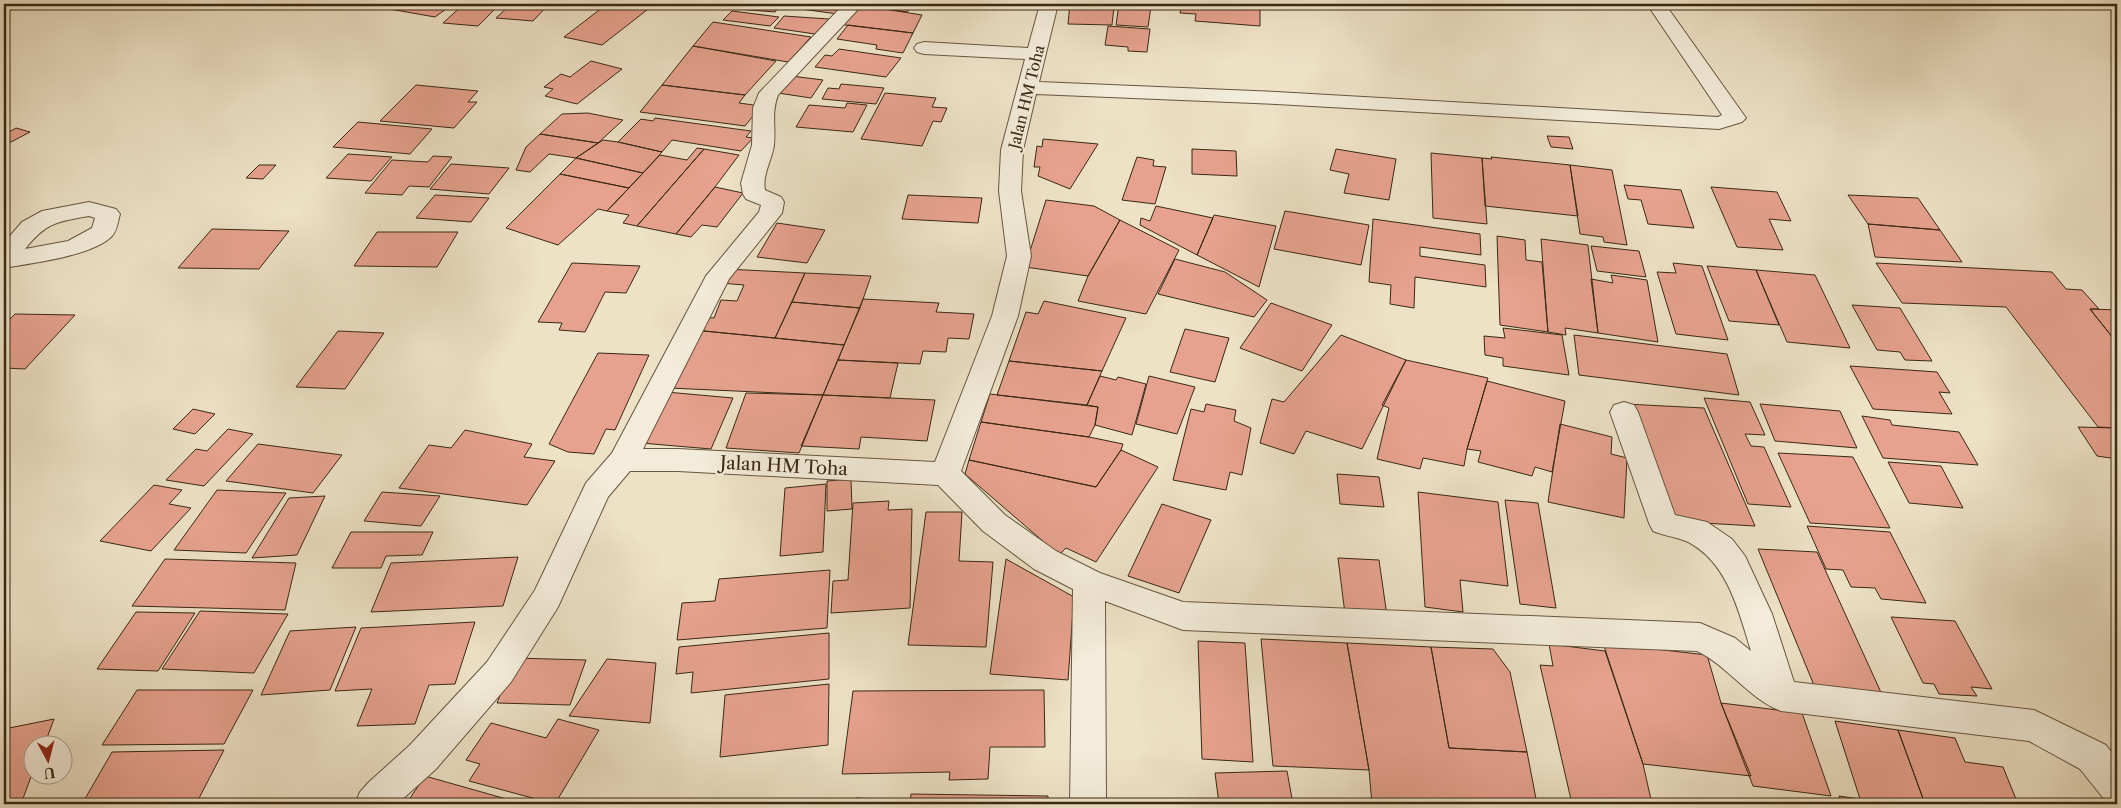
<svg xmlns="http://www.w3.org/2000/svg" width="2121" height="808" font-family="'Libre Caslon Text',serif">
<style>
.building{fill:#e6a28e;stroke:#3a2813}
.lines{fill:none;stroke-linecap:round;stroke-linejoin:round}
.street-casing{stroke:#675640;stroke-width:2}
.street{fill:#f3ecda;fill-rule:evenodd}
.labels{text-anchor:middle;stroke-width:4.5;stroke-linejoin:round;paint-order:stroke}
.far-street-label{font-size:15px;fill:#3a2813;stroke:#f3ecda}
.street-label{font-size:18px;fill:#3a2813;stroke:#f3ecda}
</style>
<rect width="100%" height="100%" fill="#ede1c6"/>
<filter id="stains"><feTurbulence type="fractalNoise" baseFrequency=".004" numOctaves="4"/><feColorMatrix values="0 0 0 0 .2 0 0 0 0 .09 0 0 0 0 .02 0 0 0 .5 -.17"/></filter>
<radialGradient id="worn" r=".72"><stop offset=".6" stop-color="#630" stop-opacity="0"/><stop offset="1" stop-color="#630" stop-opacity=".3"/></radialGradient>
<path class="building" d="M383,4H453L435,17L378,7Z
M464,4H500L478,26L443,23Z
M511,4H549L533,21L496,18Z
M607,4L652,6L602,45L564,37Z
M741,4H788L784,9L778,8L775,12L737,9Z
M806,4H847L838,14L801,9Z
M860,4H914L907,12L859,5Z
M1070,4H1097V7H1114L1112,25L1068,24Z
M1119,4L1151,6L1148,27L1116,25Z
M1182,4H1260V26L1195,21L1196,14L1180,13Z
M859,5L922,15L913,33L837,24Z
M732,11L779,17L770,26L723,20Z
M784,16L829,19L815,34L774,28Z
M713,22L811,37L788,62L693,46Z
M848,25L913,33L903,53L876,49L877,45L837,39Z
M1108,26L1150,29L1147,52L1128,51V47L1105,45Z
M693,46L776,61L745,95L662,85Z
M839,49L901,58L886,77L815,67L825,55L832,56Z
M591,61L622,69L577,104L545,96L553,89L544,87L561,74L570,77Z
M791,76L823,80L811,98L778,93Z
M841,84L884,88L876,104L822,99L828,88L839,89Z
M416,85L478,91L468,102H477L454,128L380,121Z
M662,85L745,95L739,103L761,106L745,126L640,112Z
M885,93L936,98L932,107L947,108L941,122L933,121L922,146L861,139Z
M847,103L867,105L853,132L796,127L809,105L845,108Z
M588,113L623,120L598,143L540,134L562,114Z
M655,118L751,131L746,137L753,138L741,151L672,140L662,152L618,142L641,119L653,121Z
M358,122L432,129L410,154L333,147Z
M16,128L30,132L11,142L4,139V135Z
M540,134L598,143L576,158L549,154L530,172L516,170L526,147Z
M1547,136L1569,137L1573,149L1551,147Z
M1043,139L1098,144L1070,189L1038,176L1040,167H1034L1037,146L1042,147Z
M603,140L618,142L662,152L643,173L576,158Z
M697,148L704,149L637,226L623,223L629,215L607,211L660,155L687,160Z
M704,149L739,155L715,187L676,234L637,226Z
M1192,149L1236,151L1237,176L1192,174Z
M1336,149L1396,159L1389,200L1344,193L1349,174L1330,170Z
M1431,153L1482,158L1487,224L1433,218Z
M348,154L392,157L371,181L326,178Z
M433,156L452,157L429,187L409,186L402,195L365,193L392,160L428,162Z
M1137,157L1154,160L1153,166L1166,167L1155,204L1122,200Z
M1491,157L1570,165L1578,216L1485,206L1482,158L1492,159Z
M576,158L643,173L629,188L560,174Z
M451,164L509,168L489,194L430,189Z
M259,165H276L263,179L246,178Z
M1570,165L1612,170L1627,245L1604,242L1603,237L1580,234Z
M560,174L629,188L607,211L598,209L558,245L506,228Z
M1624,185L1681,190L1694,228L1648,224L1641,200L1628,199Z
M715,187L743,193L717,227L702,225L691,237L676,234Z
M1711,187L1777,192L1791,221L1769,219L1783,250L1737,247Z
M435,195L489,198L471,222L416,218Z
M908,195L982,198L978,223L902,219Z
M1848,195L1918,198L1940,230L1868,224Z
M1046,200L1094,206L1120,220L1088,276L1025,267Z
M1156,206L1213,218L1197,255L1140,225L1141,218L1150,221Z
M1285,211L1369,225L1361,265L1274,249Z
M1214,215L1276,226L1259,287L1197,255Z
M1373,219L1480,234L1481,255L1420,247V256L1485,265L1486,287L1415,277L1414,308L1390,304L1391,285L1369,282Z
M1120,220L1179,250L1146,314L1078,301L1088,276Z
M777,223L825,230L807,263L757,257Z
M1868,224L1940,230L1962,262L1875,257Z
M212,229L289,231L259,269L178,268Z
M377,232H458L437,267L354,266Z
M1497,236L1525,240L1526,260L1542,262L1548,332L1500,325Z
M1541,239L1588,245L1598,333L1565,328L1566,335L1548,332Z
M1591,246L1639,251L1646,277L1597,271Z
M1175,259L1225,272L1267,300L1254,317L1158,294Z
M572,263L640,266L626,293L605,292L585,332L559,330L562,323L538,322Z
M1673,263L1702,266L1728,340L1676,334L1657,272L1676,273Z
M1876,263L2052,272L2066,289L2082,290L2099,309H2090L2117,343V428L2098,427L2006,307L1902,303Z
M1707,266L1756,270L1779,325L1729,321Z
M726,269L805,273L775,338L694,330L701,317L714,318L721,300L737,301L744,285L720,283Z
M1756,270L1815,275L1850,348L1787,342Z
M805,273L871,276L860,308L792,302Z
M1611,275L1647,280L1658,342L1598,333L1591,279L1613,283Z
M863,299L939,303L936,312L974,314L969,339L948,338L946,352L923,351L920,364L838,360Z
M1044,301L1126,318L1102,371L1009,361L1026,312L1038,314Z
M792,302L860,308L844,345L775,338Z
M1271,303L1332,325L1302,371L1240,348Z
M1852,305L1900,308L1932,361L1905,360L1900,352L1877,350Z
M2090,309L2117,310V343Z
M15,314L75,315L25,369L4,368V325Z
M1503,328L1562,335L1569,375L1503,366V358L1485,355L1484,336L1505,338Z
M1185,329L1229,338L1215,382L1170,372Z
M694,330L844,345L823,395L669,388Z
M338,331L384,333L345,389L296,387Z
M1341,335L1406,360L1362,449L1306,431L1294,454L1260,443L1272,399L1284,402Z
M1574,335L1727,354L1739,395L1579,375Z
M598,353L649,355L615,430L606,429L594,454L568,452L549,444Z
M838,360L898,363L890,398L823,395Z
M1406,360L1488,378L1467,449L1464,466L1423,458L1420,469L1377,459L1389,408L1382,405Z
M1009,361L1102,371L1087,405L997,395Z
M1850,366L1937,372L1950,393L1939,392L1952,414L1873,409Z
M1100,376L1116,380L1118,377L1146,384L1132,435L1095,425L1098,407L1087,405Z
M1149,376L1195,387L1177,434L1136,424Z
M1487,381L1565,401L1552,472L1535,467L1532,476L1478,462L1481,451L1467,449Z
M666,392L733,398L711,449L641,443Z
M746,393L823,395L799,453L726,448Z
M990,394L1098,407L1095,425L1089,437L981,422Z
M823,395L935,400L927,441L861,437L859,449L801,446Z
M1704,398L1750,402L1765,435L1745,434L1751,446L1764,447L1791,507L1748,504Z
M1206,404L1236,410L1234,421L1251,428L1242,475L1230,472L1226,490L1173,480L1191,409L1204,412Z
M1625,404L1704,408L1755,526L1668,521Z
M1760,404L1840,411L1857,448L1775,441Z
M193,409L215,414L195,434L173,429Z
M1862,416L1890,420L1892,425L1959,432L1978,465L1883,458Z
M981,422L1089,437L1123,444L1121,450L1096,487L969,460Z
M1560,424L1612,437L1611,454L1627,458L1624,518L1548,502Z
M2078,427L2117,428V459L2097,456Z
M228,429L253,434L204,486L166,480L196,449L207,451Z
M465,430L532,444L524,457L555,461L527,505L399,488L429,445L451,448Z
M258,444L342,455L313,493L226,481Z
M1121,450L1158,467L1096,562L1066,548L1059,555L965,474L969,460L1096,487Z
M1778,453L1853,457L1890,528L1810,523Z
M1888,462L1941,466L1963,508L1909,503Z
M1337,474L1379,477L1384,507L1340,504Z
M851,479L852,509L827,511V481Z
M826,484L823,552L780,556L785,488Z
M154,485L182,490L169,504L191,508L151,551L100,541Z
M217,490L286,493L246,553L174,550Z
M382,492L440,496L421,526L364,521Z
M1418,492L1498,502L1508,586L1460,580L1463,612L1425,607Z
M325,496L297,555L252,558L289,498Z
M1505,500L1538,503L1556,608L1520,604Z
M889,501L888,510L912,509L910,608L831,613L833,581L848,580L853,503Z
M1162,504L1211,520L1179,593L1128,576Z
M926,512H962L959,561L993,562L986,647L908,645Z
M1807,526L1890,532L1926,603L1881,599L1875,588L1851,587L1843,570L1826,569Z
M351,532H433L422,555L386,556L381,568H332Z
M1758,549L1817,552L1884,699L1818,695Z
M518,557L503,606L371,612L391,563Z
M1338,558L1379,560L1387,616L1345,614Z
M165,559L296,563L285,610L132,606Z
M1006,559L1074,597L1068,680L990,674Z
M830,570L827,628L677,640L682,603L715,601L719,579Z
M200,611L288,614L254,673L162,669Z
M136,612L195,613L158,671L97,669Z
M1891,617L1955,621L1992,689L1971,687L1977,696L1939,694L1934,684L1923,683Z
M475,622L455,684L429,685L415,724L357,726L372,689L335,691L361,628Z
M356,627L330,690L261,695L290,631Z
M829,633V679L691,693L693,672L676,674L679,647Z
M1261,639L1347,643L1369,770L1273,766Z
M1198,641L1245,643L1253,762L1202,759Z
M1347,643L1431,647L1449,748L1527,752L1537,804H1372L1369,770Z
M1603,643L1707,655L1721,703L1751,776L1643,764Z
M1549,644L1605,651L1643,764L1652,804H1572L1540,665L1553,666Z
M1431,647L1493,649L1510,672L1527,752L1449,748Z
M515,658L586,660L570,705L497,703Z
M607,659L656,663L650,723L569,716Z
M829,684L828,745L720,757L725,695Z
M137,690H253L224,744L102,745Z
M1044,690L1045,747H990L988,779L949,780L950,772L842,774L853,691Z
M1721,703L1802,713L1831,796L1753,786Z
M54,719L44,746H32V774L21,804H4V729Z
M558,719L599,730L555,804L469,781L480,764L466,760L491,723L546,738Z
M1835,721L1898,730L1925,804H1841L1839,796L1860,799Z
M1898,730L1955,738L1965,762L2003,767L2018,804H1925Z
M224,750L196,804H82L112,752Z
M1287,771L1293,804H1219L1215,773Z
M425,776L524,804H406Z
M911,794L1048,796V804H910Z
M856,798L905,800L904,804H855Z"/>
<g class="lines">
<g class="street-casing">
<path id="street" d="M844,4H863L778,95C771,114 776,126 774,145C772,160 762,175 765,190L781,197L784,202L782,213L729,279L643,449H678L935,462L992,316L1007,256L999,191L1001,150L1025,59L924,54L917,52L914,48L917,44L924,42L1028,48L1040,4H1058L1039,82L1276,92L1718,117L1722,115L1647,4H1665L1746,118L1742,122L1719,129L1276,104L1036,94L1023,150L1021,191L1031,256L1018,316L961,471L1005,515L1056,551L1100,573L1183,602L1700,623L1735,638L1751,651C1739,612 1728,564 1690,543C1682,538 1664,536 1653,531L1649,523L1610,412L1614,405L1624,402L1634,405L1638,412L1675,515L1707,522L1732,539L1745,556L1772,614L1794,682L2034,710L2106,745L2117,760V804L2104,799L2080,769L2029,741L1781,711C1749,699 1728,666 1697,651L1183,630L1105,601L1106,804H1070L1073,589L1034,569L983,531L938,485L678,471H630L608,497L558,607L511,682L436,769L397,804H355L360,792L369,782L410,745L487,662L535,590L586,483L612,453L706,276L759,212L761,205L746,199L743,194L741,183L752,145L753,108L759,93Z
M89,202L116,209L120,214C118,221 117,231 112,236C93,256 31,263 4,268V243L22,222L42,211ZM89,216L95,218L92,228L68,241L25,249C47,222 56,222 89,216Z"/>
</g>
<use href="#street" class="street"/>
</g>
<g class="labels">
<g class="far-street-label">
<text transform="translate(1027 97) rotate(-76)" y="5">Jalan HM Toha</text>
</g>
<g class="street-label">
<text transform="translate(784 466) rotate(3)" y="6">Jalan HM Toha</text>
</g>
</g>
<rect width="2121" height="808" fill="none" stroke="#ede1c6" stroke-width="20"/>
<rect x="5" y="5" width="2111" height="798" fill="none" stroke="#3a2813" stroke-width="2.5"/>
<rect x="10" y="10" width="2101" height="788" fill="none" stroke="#3a2813"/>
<g transform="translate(48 760) rotate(173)"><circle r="24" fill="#f3ecda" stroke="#a99e8a"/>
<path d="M0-4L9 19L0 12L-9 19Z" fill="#8f2418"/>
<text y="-8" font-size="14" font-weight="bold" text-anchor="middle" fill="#3a2813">U</text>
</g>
<rect width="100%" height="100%" filter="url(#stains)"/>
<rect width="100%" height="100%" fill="url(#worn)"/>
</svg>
